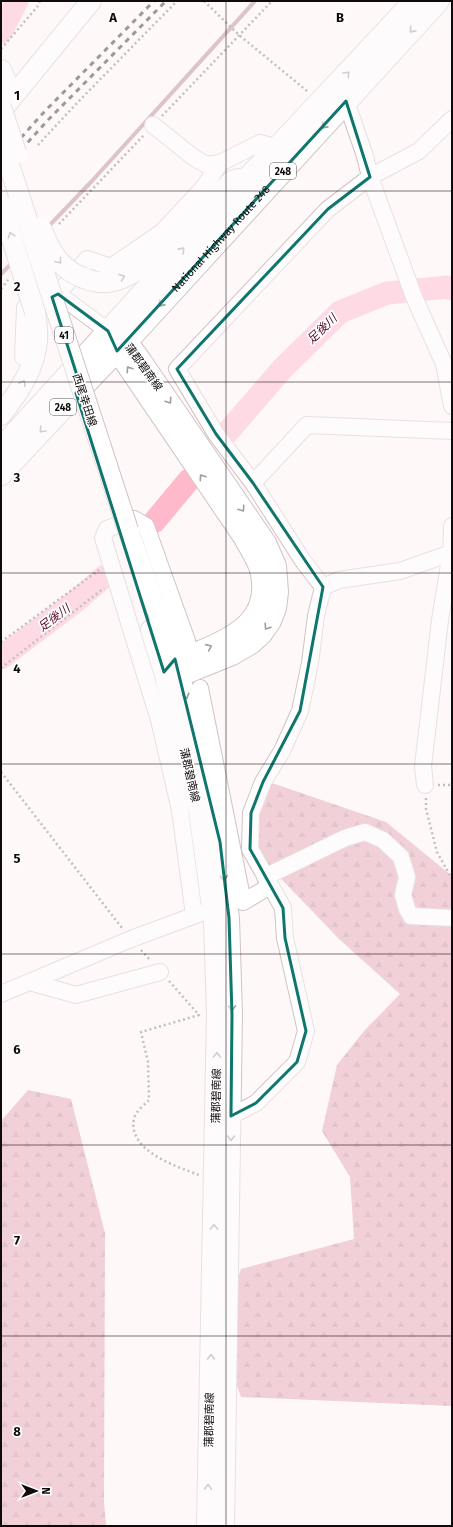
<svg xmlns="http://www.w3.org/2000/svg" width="453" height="1527" font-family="'Fira Sans','Noto Sans JP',sans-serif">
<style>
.forest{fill:url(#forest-firs)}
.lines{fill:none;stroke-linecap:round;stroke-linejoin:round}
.stream{stroke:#b68491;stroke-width:4}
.river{stroke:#feb9ca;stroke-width:23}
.minor-casing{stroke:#d2c2c5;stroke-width:18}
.major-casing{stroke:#d2c2c5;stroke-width:22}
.highway-casing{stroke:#d2c2c5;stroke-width:24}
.path{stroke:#7e797a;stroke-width:2.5;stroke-dasharray:2 3;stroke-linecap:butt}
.minor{stroke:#fff;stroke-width:16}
.major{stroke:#fff;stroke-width:20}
.highway{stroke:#fff;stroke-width:22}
.rail{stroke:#292425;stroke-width:3;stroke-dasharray:5 5;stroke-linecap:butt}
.major-bridge-casing{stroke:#d2c2c5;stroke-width:22;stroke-linecap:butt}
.major-bridge{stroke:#fff;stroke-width:20}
.oneway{stroke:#9f9d9d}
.marked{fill:none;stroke:#0f766e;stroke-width:3;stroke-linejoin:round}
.grid{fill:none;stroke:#0f0a0b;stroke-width:1;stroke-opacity:0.55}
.labels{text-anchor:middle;stroke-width:3.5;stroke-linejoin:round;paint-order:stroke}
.shield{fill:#fff;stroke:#575454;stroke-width:1}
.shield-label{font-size:10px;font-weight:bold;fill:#0f0a0b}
.street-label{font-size:11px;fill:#0f0a0b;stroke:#fff}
.water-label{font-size:12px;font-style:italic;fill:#590a2a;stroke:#fff}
.grid-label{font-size:13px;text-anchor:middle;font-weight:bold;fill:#0f0a0b;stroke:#fff;stroke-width:3.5;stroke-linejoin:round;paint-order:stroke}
</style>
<defs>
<pattern id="forest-firs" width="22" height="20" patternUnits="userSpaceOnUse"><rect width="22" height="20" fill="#e29fb0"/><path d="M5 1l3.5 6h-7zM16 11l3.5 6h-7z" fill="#c18896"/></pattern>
</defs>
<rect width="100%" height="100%" fill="#fef8f9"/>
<path class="forest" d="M269,782L386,822L452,876V1406L241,1397L219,1335L241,1269L354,1239L350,1177L322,1131L337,1065L364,1031L400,994L339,939L266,863L248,825Z
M28,1090L71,1099L105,1233L104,1503L106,1526H1V1121Z"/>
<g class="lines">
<path class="stream" d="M47,228L92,181L255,1
M1,274L13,262"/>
<path class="river" d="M1,32L17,1
M227,433L282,369L340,312L387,293L447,287L452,289
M154,522L189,480
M1,658L76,601L105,576"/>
<g class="minor-casing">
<path id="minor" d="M346,101L365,156L370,177L414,297L444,364L452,406
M153,125L193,157L207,165L220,163L260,143L271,146L281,144
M24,261L58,294L108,331
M23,357L25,308L58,294L87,259L111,267L162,232L204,187L220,163
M253,483L307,425L452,431
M323,587L303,561L253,483L216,434L177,369L328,209L370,177L419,151L452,119
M187,641L146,526L134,519L107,529L103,538L159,720L180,810L194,915
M200,688L243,902L270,886
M425,785L423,766L440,620L451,553L452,526
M265,877L345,838L365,832L383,840L401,857L407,877L403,895L407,909L411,916L452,918
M30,982L76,995L160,972
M1,994L131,939L201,913
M231,1116L256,1103L297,1062L306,1031L285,938L283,908L250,849L251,813L263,782L282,751L300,711L310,663L316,616L323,587L339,580L400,571L451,553"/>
</g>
<g class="major-casing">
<path id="major" d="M1,70L13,96
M1,111L91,1
M84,278C91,281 101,283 108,282C134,279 153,256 170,240C192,220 212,201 232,181L238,179
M112,333L127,341L140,359L266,543L276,566L278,592L276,608L271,621L262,634L251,644L232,655L180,676L168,673
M111,337L117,351L244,538C249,548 257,559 260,570C272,617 237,636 200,651C193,654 181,655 174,660C171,662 169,666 166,669
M1,415C18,393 35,369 37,340C38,331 36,321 35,312
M128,530L175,659L194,729L220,842L229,918L232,1015L224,1526
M151,630L164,672L199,812L214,922L217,1013L207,1526"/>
</g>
<g class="highway-casing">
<g id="highway">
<path d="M1,449L249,177L281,144L415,1"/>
<path id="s1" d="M1,474L99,369L127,341L438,1"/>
</g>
</g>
<path class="path" d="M204,1L239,35L307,91
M1,49L37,7L40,1
M162,116L272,1
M38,145L77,103L177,1
M59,224L145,134
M1,289L8,280
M1,642L99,570
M1,668L104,588
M1,772L122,928
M438,785H452
M426,798V809L437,852L452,879
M141,950L151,961
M169,981L199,1015L141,1032L148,1062L149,1100C144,1105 135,1112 134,1119C127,1151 178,1167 199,1175"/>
<use href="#minor" class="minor"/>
<use href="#major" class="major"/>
<use href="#highway" class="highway"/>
<path class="rail" d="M1,160L45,111L154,1
M1,172L48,120L166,1"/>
<g class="major-bridge-casing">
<path id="major-bridge" d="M1,107L16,153
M1,140L128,530
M1,204L35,312
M41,228C50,251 60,270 84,278"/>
</g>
<use href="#major-bridge" class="major-bridge"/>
</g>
<defs><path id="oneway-chevron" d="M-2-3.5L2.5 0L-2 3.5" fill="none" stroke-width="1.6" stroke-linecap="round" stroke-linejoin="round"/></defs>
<g class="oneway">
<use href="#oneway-chevron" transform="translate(412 30) rotate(132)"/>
<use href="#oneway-chevron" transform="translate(347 74) rotate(-47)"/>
<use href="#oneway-chevron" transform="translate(324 126) rotate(132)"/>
<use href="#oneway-chevron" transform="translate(11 235) rotate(-108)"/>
<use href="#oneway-chevron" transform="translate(182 250) rotate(-48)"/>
<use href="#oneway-chevron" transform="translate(59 261) rotate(52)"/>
<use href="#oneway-chevron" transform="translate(122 277) rotate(-23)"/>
<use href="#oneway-chevron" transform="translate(161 304) rotate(132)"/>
<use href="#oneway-chevron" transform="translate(129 369) rotate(-124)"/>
<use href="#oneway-chevron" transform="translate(23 383) rotate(-60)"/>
<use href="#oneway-chevron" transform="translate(169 401) rotate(56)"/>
<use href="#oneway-chevron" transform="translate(42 430) rotate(133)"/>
<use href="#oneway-chevron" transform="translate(202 477) rotate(-124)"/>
<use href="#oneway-chevron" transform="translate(242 509) rotate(56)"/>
<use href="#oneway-chevron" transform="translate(267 627) rotate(123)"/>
<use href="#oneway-chevron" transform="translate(209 647) rotate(-24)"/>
<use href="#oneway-chevron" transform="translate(186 696) rotate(75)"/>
<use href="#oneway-chevron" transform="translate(224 878) rotate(83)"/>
<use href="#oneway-chevron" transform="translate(232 1008) rotate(88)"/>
<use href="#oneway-chevron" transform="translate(217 1055) rotate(-89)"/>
<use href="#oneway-chevron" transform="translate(231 1138) rotate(91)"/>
<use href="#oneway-chevron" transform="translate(214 1227) rotate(-89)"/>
<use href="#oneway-chevron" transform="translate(211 1357) rotate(-89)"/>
<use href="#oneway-chevron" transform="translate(208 1487) rotate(-89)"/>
</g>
<path d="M0 0H453V1527H0ZM346,101L370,177L328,209L177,369L216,434L253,483L323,587L300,711L263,782L251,813L250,849L283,908L285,938L306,1031L297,1062L256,1103L231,1116L232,1015L229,918L220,842L175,659L164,672L76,393L81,388L52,297L58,294L108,331L117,351Z" fill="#fef8f9" fill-opacity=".55" fill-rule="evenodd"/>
<path class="marked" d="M346,101L370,177L328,209L177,369L216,434L253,483L323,587L300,711L263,782L251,813L250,849L283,908L285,938L306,1031L297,1062L256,1103L231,1116L232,1015L229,918L220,842L175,659L164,672L76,393L81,388L52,297L58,294L108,331L117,351Z"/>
<path class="grid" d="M226,1V1526M1,191H452M1,382H452M1,573H452M1,764H452M1,954H452M1,1145H452M1,1336H452"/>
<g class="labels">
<g class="shield">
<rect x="270" y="163" width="26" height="16" rx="3"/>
<rect x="55" y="327" width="18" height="16" rx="3"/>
<rect x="50" y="399" width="26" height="16" rx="3"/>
</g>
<g class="shield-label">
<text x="283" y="175">248</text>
<text x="64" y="339">41</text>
<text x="63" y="411">248</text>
</g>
<g class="street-label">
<text dy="4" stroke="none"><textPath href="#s1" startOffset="322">National Highway Route 248</textPath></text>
<text transform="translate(144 367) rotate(54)" y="4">蒲郡碧南線</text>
<text transform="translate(85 400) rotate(72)" y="4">西尾幸田線</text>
<text transform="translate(190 775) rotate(77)" y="4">蒲郡碧南線</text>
<text transform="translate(216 1096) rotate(-89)" y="4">蒲郡碧南線</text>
<text transform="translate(209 1420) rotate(-89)" y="4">蒲郡碧南線</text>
</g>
<g class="water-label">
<text transform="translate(322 329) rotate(-44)" y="4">足後川</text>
<text transform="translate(54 618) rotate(-37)" y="4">足後川</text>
</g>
</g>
<g class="grid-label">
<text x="113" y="22">A</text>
<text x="340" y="22">B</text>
<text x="17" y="100">1</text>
<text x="17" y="291">2</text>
<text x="17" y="482">3</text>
<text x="17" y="673">4</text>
<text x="17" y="863">5</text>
<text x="17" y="1054">6</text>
<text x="17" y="1245">7</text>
<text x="17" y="1436">8</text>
</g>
<rect width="453" height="1527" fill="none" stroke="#0f0a0b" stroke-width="4"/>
<g transform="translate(36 1491) rotate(90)" stroke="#ffffff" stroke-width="3" paint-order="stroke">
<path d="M0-3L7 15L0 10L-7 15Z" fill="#0f0a0b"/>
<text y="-6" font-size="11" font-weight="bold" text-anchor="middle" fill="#0f0a0b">N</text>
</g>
</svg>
